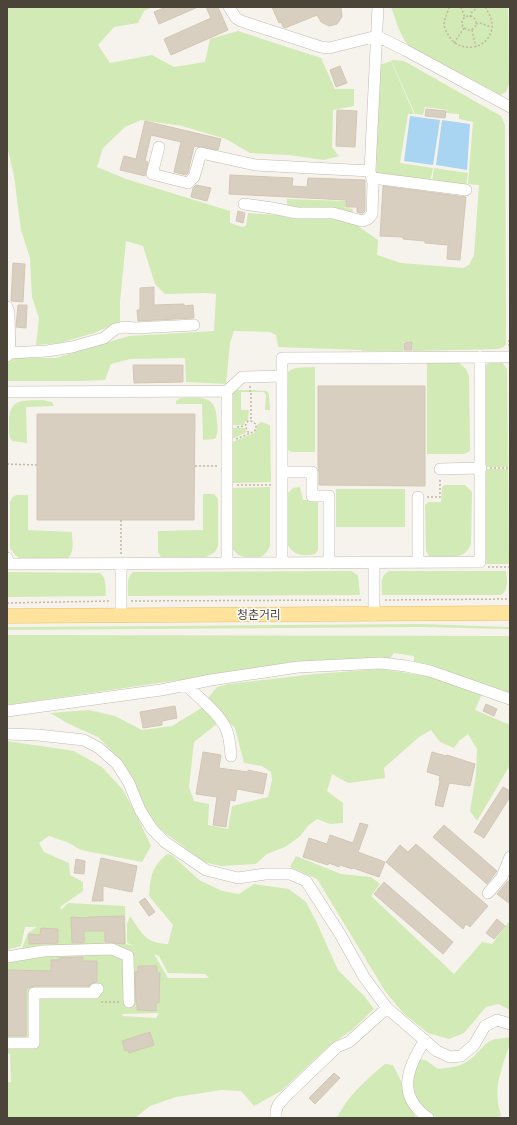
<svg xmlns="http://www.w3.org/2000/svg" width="517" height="1125" font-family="Roboto,'Noto Sans KR',sans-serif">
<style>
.green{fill:#d2eab5;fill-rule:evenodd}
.water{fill:#a9d4f2}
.building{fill:#d8cfc1;stroke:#d3c7b4}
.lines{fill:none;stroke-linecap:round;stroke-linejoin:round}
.minor-casing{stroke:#c2bbae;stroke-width:12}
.major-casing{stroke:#e6c16a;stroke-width:15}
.path{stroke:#c4b79f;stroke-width:1.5;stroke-dasharray:2 2;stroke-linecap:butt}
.minor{stroke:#fff;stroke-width:11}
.major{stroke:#ffe39c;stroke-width:14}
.labels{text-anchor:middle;stroke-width:3;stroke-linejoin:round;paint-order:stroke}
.street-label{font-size:12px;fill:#4b4439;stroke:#fff}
</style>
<rect width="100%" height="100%" fill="#f6f3ec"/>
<path class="green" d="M7,7H152L144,11L138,23L114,27L98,45L110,63L152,55L174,67L205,62L210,39L238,31L321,58L335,89H354V106L333,110L332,147L339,156L324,160L289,155L250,153L226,139L182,126L141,120L125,127L103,148L97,167L126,179L230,211V223L242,227L246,226L248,213L277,215L290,218L324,216L355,224L378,240L377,255L401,263L463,268L469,265L474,255L479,185L468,184L473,122L459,119V114L446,113L447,110L425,107L423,115L415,114L391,60L404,61L501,116L505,125L506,329V344L504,347L498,349L413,351L412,342H403V351H362L361,350L278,347L276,335L270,332L234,331L230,343L226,384L186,382L185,358L130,359L111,364L105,380L80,381H7V360L16,355L30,358H56L129,336L214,331L216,294L205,293L165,294L155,284L143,246L126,241L120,302V322L94,333L60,343L36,345L39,318L32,297L30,258L21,230L14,176L7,146Z
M391,7H508L509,84L506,92L500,95L411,48C400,38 396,20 391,7Z
M391,61L414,114H408L400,163L433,168L430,182L376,174L377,160L373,159L380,65Z
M434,168L468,173L466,187L432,182Z
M287,199L346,201L345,208L353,209L352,214L297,210L287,206Z
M427,361L458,362L466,369L469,376L470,447V451L464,454H427Z
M491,362H502L507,369L508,467H484V370L486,365Z
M315,367V452H291L286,449L285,376C292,365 303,368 315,367Z
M230,390H249V392H241V410H249L248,420L245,422L244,425H230Z
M251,390L267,391L269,394L270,410H265L266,395L264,392H251Z
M180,398C202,398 216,394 217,421C218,428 218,434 215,439L203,440L202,404H176V401Z
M42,400L52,402L54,406L26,407L27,443L12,441C8,436 9,429 9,422C9,398 22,401 42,400Z
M261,422L270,425L271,482L231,483L230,443L254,433L257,428V425Z
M230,428H244L247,432L230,440Z
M484,469H508L509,564H485Z
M445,485H465L472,492L471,544C465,561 447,557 432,557L429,556L426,551L425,505L428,502H441L442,488L443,486Z
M270,487V546C268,550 266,554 262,556C251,561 235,557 231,546V488Z
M300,487L303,500H315L318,503V550L315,554C303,557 292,555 287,543V494L293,488Z
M336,489H405V527H336Z
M203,494H214L218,499V546L215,552L206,557H161L158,552V531L203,530Z
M16,495H28V530L72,532C72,540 75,552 68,558L21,559L15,555L10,548V502L12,498Z
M351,571L358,575L360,595L128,596C128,588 126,578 133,572Z
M390,571H506C507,579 509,590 501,595H382C382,586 379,575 390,571Z
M7,572L100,573C107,578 105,588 106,596L7,597Z
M420,624L509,627V629L420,627L7,630V627Z
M7,635L510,636V695L414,662V656L394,653L390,659H347L249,670L7,705Z
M379,669L429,676L482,694L475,710L510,725V765L477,821L470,811L476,775L477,749L468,734L459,741L454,748L440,742L431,730L419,737L384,768L385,778L348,783L332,774L327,791L343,803V823L330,824L317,819L309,825L299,837L285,847L267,854L256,864L221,866L204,862L160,829L148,814L121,760L98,737L69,724L50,713L89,710L115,716L142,730L172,726L203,707L218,723L194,742L189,787L194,801L209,804L208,825L228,829L232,806L268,797L272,780L271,772L262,766L244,763L235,728L220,713L208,698L217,687L229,684L315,674Z
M7,741L74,751L102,767L123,790L136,814L151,846L142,862L81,850L67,842L49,836L39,843L44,852L69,863L70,875L83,882V891L60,907L61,910L68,903L125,906L126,944L135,946L127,943V924L130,916C142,933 145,943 168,944L173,925L149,896C151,875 151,868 167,854L172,855L199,880L222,891L239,894L254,884L289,889L306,902L317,923L338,970L365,997L374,1009L352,1030L329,1046L281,1091L254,1106L241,1091L221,1090L176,1097L150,1106L135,1118H7V1088L8,1087V1082H11L10,1054L7,1053V952L22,948L28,933L37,927H25L21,946L7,950ZM154,954L159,956L168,973L205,974L209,978H168ZM159,1013L156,1018L123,1016L122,1014Z
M296,856L341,874L371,877L380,884L371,896L454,974L482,942L492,944L510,920V1010L498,1004L486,1007L464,1033L449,1039L428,1033L403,1013L385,991L317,879L290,867Z
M510,1037C510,1047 508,1048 505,1058C498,1080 494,1093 501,1115L498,1118C487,1118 443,1120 436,1117C422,1111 417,1100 412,1086C409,1077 414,1066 421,1059L427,1061L438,1069C448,1068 459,1067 468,1061C477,1055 482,1045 492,1040C497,1038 504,1039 510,1037Z
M385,1064L393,1065L402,1083L408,1103L416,1118H337C347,1096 367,1079 385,1064Z"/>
<path class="water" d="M410,116L440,120L433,165L404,161Z
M442,120L470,124L467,170L436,165Z"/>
<path class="building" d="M166,7H198L159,24L154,12Z
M206,7H218L228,30L171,55L164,39L211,18Z
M272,7H341L342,17L337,24L329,26L321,22L317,15L285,28L283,27L281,22L279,23Z
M340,66L347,83L336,87L330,70Z
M426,109L446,111L445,118L425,116Z
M337,110L357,111L355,147L336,146Z
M145,121L221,139L218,150L194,146L188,173L186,175L174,172L181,142L151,135L145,161L148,162L145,176L120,170L124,156L136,159Z
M230,175L293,178L292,186L307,187L308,178L365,180V211L363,213H360L357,212V207H346V200L229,194Z
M196,185L211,188L207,201L191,197L193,188Z
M383,186L466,197L460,260L447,259L448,245L425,243V241L403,239V237L380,236Z
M238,211L245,213L243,223L236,221Z
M13,263L25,264L23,302L11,301Z
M154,287V305L184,304V306L193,305L194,318L138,321L137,310H140V288Z
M18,305H27L26,328L16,327Z
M412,342V350H404V343Z
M133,365H183V382L134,383Z
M318,386H425V486L319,485V472L318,468Z
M37,414H195L194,520H37Z
M486,704L497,709L494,716L483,711Z
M175,706L177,718L162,721V725L143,728L140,712Z
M203,752L221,755L219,768L248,772V770L267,774L263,794L237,789L235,801L230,800L226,827L213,825L217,797L196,794Z
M432,752L446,756L447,755L475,764L470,786L449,783L443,807L435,805L440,781L439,780L440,776L427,772Z
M503,787L510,791V797L484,838L474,832Z
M360,823L368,825L358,852L385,862L379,877L353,868L352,869L340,865L339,867L329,863L328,865L303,857L309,838L327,844L330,835L353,843Z
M444,825L497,871L487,884L433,837Z
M416,844L488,906L470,927L466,924L463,929L386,862L400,845L408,852Z
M101,858L137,866L132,892L103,886V901H92Z
M76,859L85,861L84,874L74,873Z
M508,881L510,882V904L497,894Z
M384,882L453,942L443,954L374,894Z
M145,898L155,912L149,916L139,902Z
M124,916L125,944L105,942V931H84V943H72L71,917L88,918V917Z
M497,919L505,926L494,939L486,933Z
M41,928L58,929V943L29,944V934L40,935Z
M83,957V961H97V982L92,983L89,986H34L26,988V1036H7V970L51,971V960H59V958Z
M138,966H157V973H160L159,1003H156V1011L137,1010V1003H136L135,972H138Z
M150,1032L154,1045L129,1053L128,1050L125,1051L122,1041Z
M334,1073L340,1078L315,1104L309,1098Z"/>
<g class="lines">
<g class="minor-casing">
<path id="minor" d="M229,7L236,18L241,21L321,47L329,48L377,36L405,50L510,107
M159,147L152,174L188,183L194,177L201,153L255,165L370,171L378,7
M373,178L466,190
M244,204L272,208L297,213H333L362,221L368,219L372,214L373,183L370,171
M7,307L9,313L10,353L7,356
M10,353L47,351L72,347L104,338L115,329L124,327L135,328L194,325
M7,392L227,391
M440,469L481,468
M282,472H312V496H329V563
M418,497V563
M7,558L9,564L480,562V357
M227,563V391L242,377L282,376
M282,563V358L510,357
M374,563V615
M121,616V564
M186,685C197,696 221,715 226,729C230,737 230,747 231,756
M7,711L161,690L211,680L298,667L381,663L406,666L430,671L510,699
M7,734L38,735L84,740L99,748L117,764L129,783L140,810L152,829L165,842L206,870L238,878L265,874H290L306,881L340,934L364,977L387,1008L437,1051L450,1057L461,1056L474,1045L485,1026L497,1020L510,1024
M488,893L502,877L510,857
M7,957L43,951L112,949L128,956L129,1002
M425,1040C407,1068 396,1095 428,1118
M7,1043H34V993H95V989H98
M276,1118V1111L278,1105L286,1096L337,1047L349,1042L387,1008"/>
</g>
<g class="major-casing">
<path id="major" d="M7,616L510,613"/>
</g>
<path class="path" d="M449,7C448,13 444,18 444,25C445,30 448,35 451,39C464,54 489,48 492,28C493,20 489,13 485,7
M461,7L465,18
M462 23a7 7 0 1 1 14 0a7 7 0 1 1-14 0Z
M470,17L472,12L478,7
M476,24L480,23L491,27
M472,30L476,47
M454,43L464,28
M509,340V346
M250,386V393H251V421
M237,427L245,426
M236,439L253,432L256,429V424L251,421H248L245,426L248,432H250
M7,464L37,465
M195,466H218
M490,468H510
M237,485H271
M427,497H440V479
M121,554V520
M488,567H510
M385,600L510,599
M131,601L363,600
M7,603L111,601
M101,1002H119"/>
<use href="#minor" class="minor"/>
<use href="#major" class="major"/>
</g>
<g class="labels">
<g class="street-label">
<text x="259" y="619">청춘거리</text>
</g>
</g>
<rect width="517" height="1125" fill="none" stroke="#4b4439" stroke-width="16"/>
</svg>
